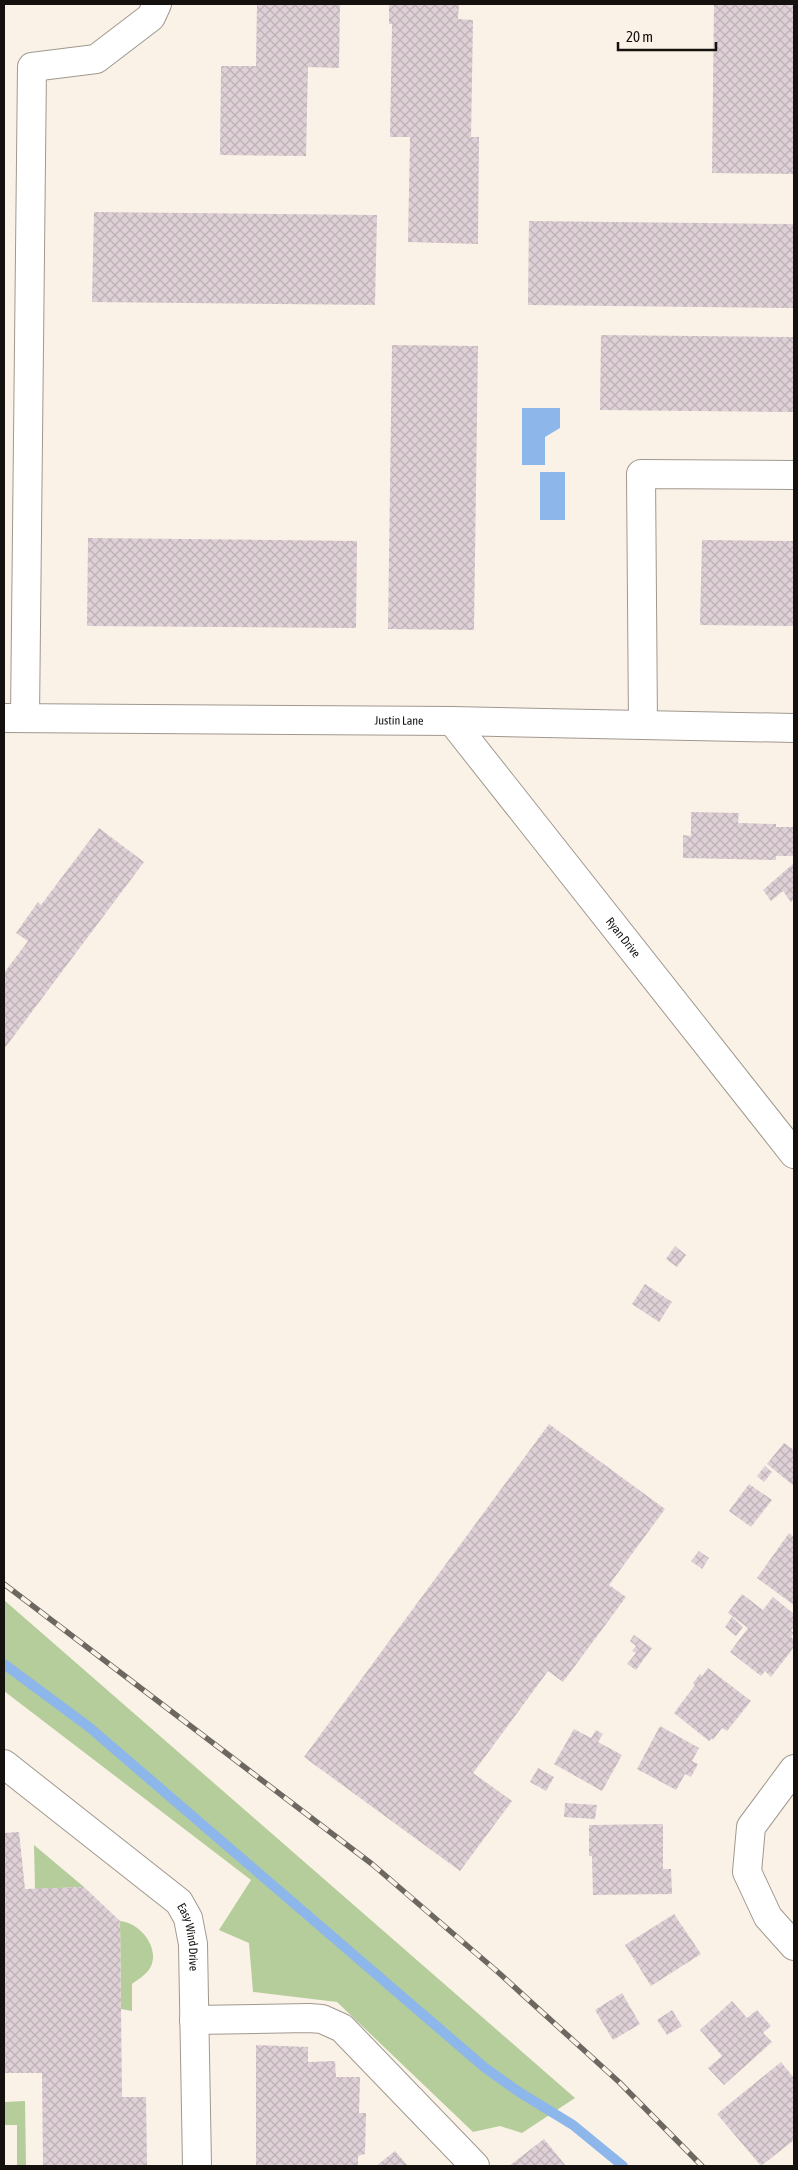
<svg xmlns="http://www.w3.org/2000/svg" width="798" height="2170" font-family="'Asap Condensed',sans-serif">
<style>
.green{fill:#b5cd9b}
.water{fill:#8db6ea}
.lines{fill:none;stroke-linecap:round;stroke-linejoin:round}
.stream{stroke:#8db6ea;stroke-width:10}
.building{fill:url(#building-cross-hatch)}
.minor-casing{stroke:#a0988f;stroke-width:30}
.minor{stroke:#fff;stroke-width:28}
.rail-casing{stroke:#6c6861;stroke-width:5.5}
.rail{stroke:#faf2e7;stroke-width:4;stroke-dasharray:11;stroke-linecap:butt}
.labels{text-anchor:middle;stroke-width:5;stroke-linejoin:round;paint-order:stroke}
.street-label{font-size:12px;fill:#14110e;stroke:#faf2e7}
</style>
<defs>
<pattern id="building-cross-hatch" width="8" height="8" patternUnits="userSpaceOnUse" patternTransform="scale(1.25)"><rect width="8" height="8" fill="#ded0d6"/><path d="M0 0l8 8M0 8l8-8" fill="none" stroke="#beb2b6"/></pattern>
</defs>
<rect width="100%" height="100%" fill="#faf2e7"/>
<path class="green" d="M4,1600L575,2098L522,2133L500,2126L473,2132L337,2002L253,1992L249,1943L219,1930L251,1880L4,1691Z
M34,1845L84,1887L35,1889Z
M120,1921C142,1923 163,1952 148,1971C144,1976 137,1980 132,1984V2011L121,2009Z
M25,2101L26,2166H17V2125H4V2102Z"/>
<path class="water" d="M522,408H560V428L545,437V465H522Z
M540,472H565V520H540Z"/>
<g class="lines">
<path class="stream" d="M4,1664L89,1727L484,2067L519,2092L573,2125L623,2166"/>
</g>
<path class="building" d="M257,4H340L339,68L308,67L306,156L220,155L221,66H256Z
M389,4H459L458,19L473,20L471,137H479L478,244L408,242L410,137H390L392,24H389Z
M714,4H794V174L712,173Z
M94,212L377,215L375,305L92,302Z
M529,221L794,224L793,308L528,305Z
M601,335L794,337V412L600,410Z
M392,345L478,346L474,630L388,629Z
M88,538L357,541L356,628L87,626Z
M702,540L794,541V626L700,625Z
M691,812L739,813L738,823L776,824V827H794V856H776V860L683,858V835L691,836Z
M99,828L144,862L4,1049V973L28,941L16,933L38,902L41,905Z
M794,863V899L791,902L783,891L771,901L763,890Z
M675,1246L686,1255L677,1267L666,1259Z
M645,1284L672,1302L659,1322L632,1304Z
M549,1424L665,1509L609,1585L626,1597L563,1682L548,1671L473,1773L512,1801L460,1871L304,1757Z
M784,1443L794,1450V1486L767,1464Z
M765,1466L772,1472L764,1482L757,1476Z
M749,1484L772,1500L751,1527L729,1511Z
M789,1533L794,1537V1605L757,1578Z
M699,1551L709,1558L702,1569L691,1561Z
M742,1594L763,1610L773,1597L794,1614V1626L791,1631L794,1633L791,1637L794,1640V1647L771,1677L765,1671L761,1676L730,1652L748,1628L728,1613Z
M732,1617L743,1627L736,1636L725,1627Z
M634,1635L652,1648L636,1670L627,1664L636,1653L632,1651L636,1646L630,1641Z
M708,1668L751,1701L727,1731L722,1728L713,1740L712,1738L709,1741L674,1713L695,1685L693,1683L700,1674L702,1676Z
M660,1726L699,1748L692,1761L698,1764L691,1777L685,1774L676,1790L637,1769Z
M574,1729L591,1738L596,1730L603,1734L598,1742L622,1755L602,1791L554,1764Z
M538,1768L554,1777L546,1791L530,1782Z
M565,1803L597,1805L595,1819L564,1817Z
M663,1824V1869H671L672,1894L593,1895L592,1856H589V1825Z
M19,1832L25,1889L84,1887L120,1921L122,2097H146L147,2166H43L42,2073H4V1833Z
M674,1914L701,1954L651,1986L625,1945Z
M622,1993L640,2024L613,2040L595,2010Z
M732,2001L747,2018L757,2010L771,2026L763,2033L772,2042L724,2085L708,2068L722,2056L700,2030Z
M672,2010L682,2026L667,2035L657,2020Z
M256,2045L308,2047V2062L335,2061L336,2077H360L359,2113H366L365,2154L358,2156V2166H256Z
M781,2062L794,2078V2140L761,2166L717,2114Z
M544,2139L566,2166H509Z
M395,2151L408,2166H376Z"/>
<g class="lines">
<g class="minor-casing">
<g id="minor">
<path id="s1" d="M4,718L452,721L794,728"/>
<path d="M25,718L32,67L96,59L151,17L157,4"/>
<path id="s2" d="M452,721L794,1154"/>
<path d="M643,725L641,474L794,475"/>
<path id="s3" d="M4,1764L179,1902L188,1918L193,1944L197,2166"/>
<path d="M794,1769L751,1827L747,1872L768,1917L794,1946"/>
<path d="M194,2020L309,2018L322,2019L342,2028L475,2166"/>
</g>
</g>
<use href="#minor" class="minor"/>
<g class="rail-casing">
<path id="rail" d="M4,1584L372,1864L499,1973L619,2082L702,2166"/>
</g>
<use href="#rail" class="rail"/>
</g>
<g class="labels">
<g class="street-label">
<text dy="4" stroke="none"><textPath href="#s1" startOffset="395">Justin Lane</textPath></text>
<text dy="4" stroke="none"><textPath href="#s2" startOffset="276">Ryan Drive</textPath></text>
<text dy="4" stroke="none"><textPath href="#s3" startOffset="260">Easy Wind Drive</textPath></text>
</g>
</g>
<rect width="798" height="2170" fill="none" stroke="#14110e" stroke-width="10"/>
<path d="M618 42v8h98v-8" fill="none" stroke="#14110e" stroke-width="2.5"/>
<text x="626" y="42" font-size="15" fill="#14110e" stroke="#faf2e7" stroke-width="4" paint-order="stroke">20 m</text>
</svg>
